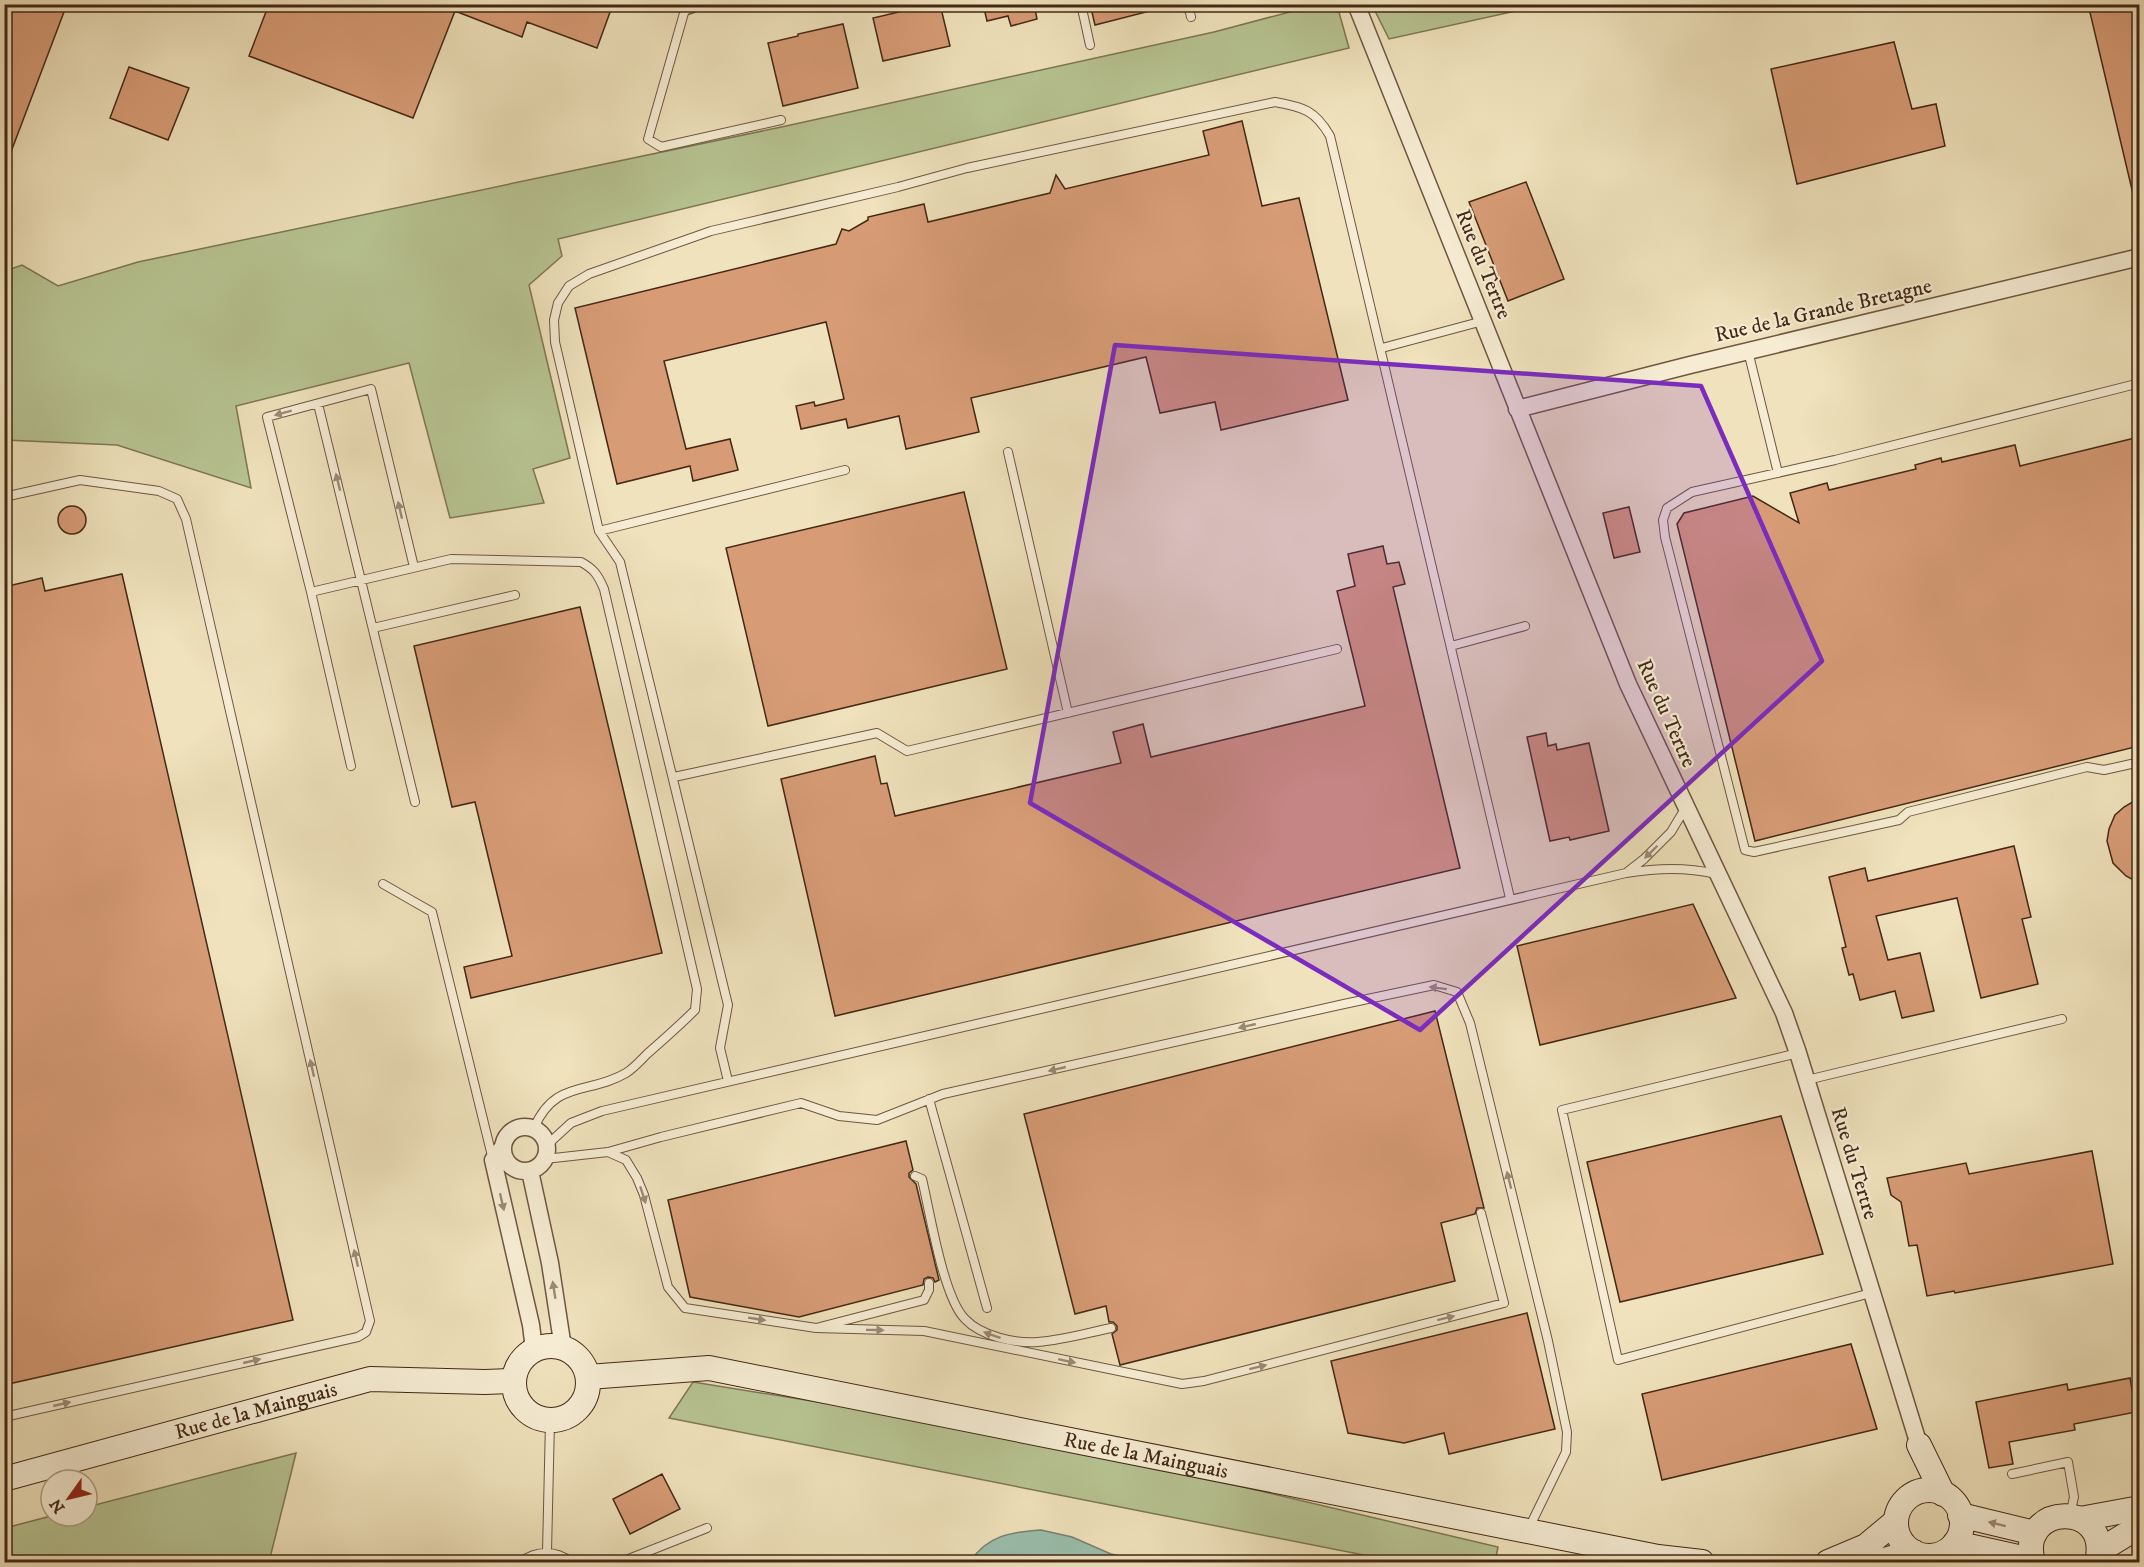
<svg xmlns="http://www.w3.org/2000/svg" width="2144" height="1567" font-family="'IM FELL DW Pica',serif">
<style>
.green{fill:#b7c392;stroke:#7e7654;stroke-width:1.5}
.water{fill:#9abeac;stroke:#788270;stroke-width:1.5}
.building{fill:#d79c76;stroke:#442816;stroke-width:1.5}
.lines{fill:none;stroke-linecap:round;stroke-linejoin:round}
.lane-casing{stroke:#6f5640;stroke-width:10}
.street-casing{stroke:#6f5640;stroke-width:19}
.secondary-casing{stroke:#442816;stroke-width:26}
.lane{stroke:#f5ecd3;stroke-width:8}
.street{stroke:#f5ecd3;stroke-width:16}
.secondary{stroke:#f5ecd3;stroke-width:24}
.oneway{fill:#9c8a74}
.marked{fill:#7b2cbf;fill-opacity:0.2;stroke:#7b2cbf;stroke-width:4.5;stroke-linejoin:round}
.labels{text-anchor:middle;stroke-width:4.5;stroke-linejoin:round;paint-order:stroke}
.street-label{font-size:21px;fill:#442816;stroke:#f5ecd3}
</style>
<rect width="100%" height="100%" fill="#efe2bc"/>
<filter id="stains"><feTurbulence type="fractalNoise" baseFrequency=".00333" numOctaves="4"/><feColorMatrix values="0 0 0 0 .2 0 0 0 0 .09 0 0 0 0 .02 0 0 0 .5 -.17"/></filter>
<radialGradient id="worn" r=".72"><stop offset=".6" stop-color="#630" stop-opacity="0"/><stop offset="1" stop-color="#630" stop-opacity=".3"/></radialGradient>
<path class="green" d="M1316,5H1337L1349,48L558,239L562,256L529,285L570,458L533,469L544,503L450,518L409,363L236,406L251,488L117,445L5,440V271L22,265L58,286L138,262L786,126L1214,32Z
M1372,5H1543L1389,39Z
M693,1382L911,1417L1107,1455L1498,1547L1495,1562H1399L669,1418Z
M296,1453L269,1562H5V1528L51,1516H87V1507Z"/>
<path class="water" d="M1041,1530L1072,1537L1111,1554L1142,1561L1169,1562H970C987,1535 1012,1532 1041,1530Z"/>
<path class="building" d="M4,4H67L6,165H4Z
M269,4H613L597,48L527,22L522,37L455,11L413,118L249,56Z
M933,4H940L950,46L883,61L873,18Z
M983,4H1034L1037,19L1011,26L1008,16L987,21Z
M1090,4H1154V10L1095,25Z
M2088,4H2139V193L2133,194Z
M843,24L858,88L783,106L768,43L798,36V34Z
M1894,42L1912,109L1936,104L1945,146L1797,184L1771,69Z
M129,67L189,88L168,140L110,118Z
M1242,121L1262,206L1299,198L1348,400L1221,430L1215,402L1160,413L1146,357L971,398L979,432L906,449L899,416L848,428L846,419L801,429L796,406L814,402L815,406L844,399L826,322L664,361L686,449L730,439L738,470L693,481L690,466L617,484L575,308L836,244L842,229L849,231L868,220V217L924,204L928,222L1050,193L1056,175L1065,189L1209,155L1203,131Z
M1526,182L1564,279L1508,301L1469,202Z
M2139,437V746L1755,841L1677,524L1684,513L1753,496L1799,523L1790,493L1827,483L1829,490L1916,469L1915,465L1941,458L1942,462L2015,445L2020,466Z
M964,492L1007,669L768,726L726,548Z
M58 520a14 14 0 1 1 28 0a14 14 0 1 1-28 0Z
M1629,507L1640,552L1614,558L1603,513Z
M1383,546L1387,564L1399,562L1405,584L1393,587L1460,868L835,1016L781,779L875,756L881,784L887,783L895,816L1121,763L1113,732L1143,724L1151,757L1365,706L1337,591L1355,586L1348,554Z
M122,574L293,1320L4,1385V587L42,578L45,591Z
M580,607L662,953L471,998L464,967L512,956L475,802L452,807L414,646Z
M1546,733L1548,746L1556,744L1557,750L1589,743L1609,831L1570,840L1569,837L1550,841L1527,737Z
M2139,798V883L2126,876L2113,863L2107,841L2109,829L2115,815L2124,807Z
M2014,846L2031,917L2022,919L2038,984L1981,998L1957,898L1876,916L1888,960L1920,953L1934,1011L1902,1018L1895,991L1860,1000L1853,974L1849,975L1842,948L1846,947L1829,877L1865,868L1868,881Z
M1693,904L1736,998L1540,1045L1517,946Z
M1435,1011L1484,1208H1477L1475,1214L1441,1223L1455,1281L1120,1365L1112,1334L1117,1330V1326L1113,1322H1109L1106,1306L1075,1314L1024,1114Z
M1781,1116L1823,1254L1620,1302L1587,1162Z
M906,1141L913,1170L909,1173V1177L916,1184L939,1280L935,1282L933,1278L928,1277L924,1279L923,1285L799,1317L690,1297L668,1200Z
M2092,1151L2113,1264L1955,1293L1954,1291L1927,1296L1917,1245L1909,1246L1901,1202L1891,1195L1887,1178L1966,1163L1969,1174Z
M1527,1313L1555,1429L1449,1454L1444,1433L1404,1443L1348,1433L1331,1361Z
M1851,1344L1877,1429L1662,1480L1642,1394Z
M2130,1378L2136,1412L2074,1424L2075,1430L2009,1442L2013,1464L1989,1468L1976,1402L2067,1384L2068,1390Z
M662,1474L680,1509L630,1534L613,1499Z"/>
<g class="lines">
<g class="lane-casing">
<path id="lane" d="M1081,4L1090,45
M1188,4L1191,17
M686,6L648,139L661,147L781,120
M1382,348L1483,321
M1748,351L1778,473
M2140,383L1835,460L1692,492L1667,508L1663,520L1665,537L1745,850L1754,852L1899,820L1908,812L2087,767L2104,770L2140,762
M318,404L415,802
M1008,452L1068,713
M4,497L80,480L159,491L177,499L186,519L370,1321L366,1332L358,1337L4,1417
M599,531L845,470
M311,592L451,559L581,562C594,569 598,575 604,589L697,989L695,1010C680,1025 663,1040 647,1054C640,1061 634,1068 626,1073C589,1095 555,1079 534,1128
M373,628L515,595
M1451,646L1525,626
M351,766L311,592L267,417L371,389L414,567
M674,777L877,733L907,751L1337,649
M1686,807L1671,832L1644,859L1626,873C1658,868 1685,867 1717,874
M383,884L432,912L493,1160
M1798,1053L1562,1110L1618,1360L1871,1293
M1807,1080L2062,1019
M728,1081L720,1048L728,1005L620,562L599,531L555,342L554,320L558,303L569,286L589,274L711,231L898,187L967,168L1275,102C1303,107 1315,110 1330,136L1510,898
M929,1099L987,1308
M547,1145L571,1123L602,1111L1626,873
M608,1152L626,1160L637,1178L644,1195L668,1287L685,1308L816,1328L924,1300L929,1290V1283
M545,1159L608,1152L661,1137L801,1103L839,1116L877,1120L943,1094L1344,1004L1434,985L1457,992L1470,1023L1548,1341L1567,1432L1566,1452L1529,1528
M915,1176L922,1179C930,1212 943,1297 965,1319C981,1336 1015,1344 1038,1342C1062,1340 1087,1333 1111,1328
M816,1328L924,1331L1182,1384L1204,1381L1504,1303L1481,1213
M2012,1474L2068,1462L2074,1497L2070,1515
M547,1552L550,1421
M521,1562C536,1550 556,1550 571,1562
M621,1562L707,1528"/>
</g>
<g class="street-casing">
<path id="street" d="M1356,4L1628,684L1784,1013L1798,1053L1919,1445
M686,6L692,4
M1517,409L1690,365L2140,257
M503 1149a22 22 0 1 1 44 0a22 22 0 1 1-44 0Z
M502,1148L493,1160L531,1325L534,1349
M530,1171L550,1263L563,1348"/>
</g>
<g class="secondary-casing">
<g id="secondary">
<circle cx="551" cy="1383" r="37"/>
<path id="s1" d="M588,1377L709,1368L1658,1557L1702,1562"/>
<path d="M1919,1445L1943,1494"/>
<path id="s2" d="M4,1479L370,1379L485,1382L513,1381"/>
<circle cx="1929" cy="1523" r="33"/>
<path d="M1960,1515L2035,1533"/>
<path d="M2080,1519L2140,1508"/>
<path d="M1955,1543L2032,1560"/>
<path d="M2099,1551L2140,1526"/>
<path d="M1828,1562L1866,1546L1896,1521"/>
<path d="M1876,1562L1914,1552"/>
<path d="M2033,1562C2016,1503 2112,1499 2097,1562"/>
</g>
</g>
<use href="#lane" class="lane"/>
<use href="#street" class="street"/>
<use href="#secondary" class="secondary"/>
</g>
<defs><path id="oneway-solid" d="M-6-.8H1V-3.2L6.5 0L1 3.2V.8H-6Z" transform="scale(1.5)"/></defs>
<g class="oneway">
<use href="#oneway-solid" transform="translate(283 413) rotate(165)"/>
<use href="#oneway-solid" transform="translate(338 482) rotate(-104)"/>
<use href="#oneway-solid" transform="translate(400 510) rotate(-103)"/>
<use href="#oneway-solid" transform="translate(1651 852) rotate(136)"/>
<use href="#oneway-solid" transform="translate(1438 988) rotate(-173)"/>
<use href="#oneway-solid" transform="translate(1247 1026) rotate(167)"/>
<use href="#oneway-solid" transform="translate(312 1068) rotate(-103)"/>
<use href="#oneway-solid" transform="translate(1057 1069) rotate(167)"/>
<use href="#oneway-solid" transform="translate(1509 1180) rotate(-104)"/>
<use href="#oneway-solid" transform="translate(643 1195) rotate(72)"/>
<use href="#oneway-solid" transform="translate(502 1202) rotate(77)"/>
<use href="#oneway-solid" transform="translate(356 1258) rotate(-103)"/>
<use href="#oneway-solid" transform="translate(554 1290) rotate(-99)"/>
<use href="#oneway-solid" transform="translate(1446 1318) rotate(-14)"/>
<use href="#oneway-solid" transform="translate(757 1319) rotate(9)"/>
<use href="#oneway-solid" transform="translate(875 1330) rotate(1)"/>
<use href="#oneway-solid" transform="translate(992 1335) rotate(-161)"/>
<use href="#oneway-solid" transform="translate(252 1361) rotate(-13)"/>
<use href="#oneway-solid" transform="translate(1067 1361) rotate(12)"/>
<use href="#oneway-solid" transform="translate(1258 1367) rotate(-14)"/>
<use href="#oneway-solid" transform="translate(62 1404) rotate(-13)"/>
<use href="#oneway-solid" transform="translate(1997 1524) rotate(-166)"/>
</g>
<path class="marked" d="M1115,345L1701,386L1822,661L1420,1030L1030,803Z"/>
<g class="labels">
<g class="street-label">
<text transform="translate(1484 264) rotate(68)" y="7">Rue du Tertre</text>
<text transform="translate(1823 310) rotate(-13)" y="7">Rue de la Grande Bretagne</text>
<text transform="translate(1667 713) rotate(66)" y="7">Rue du Tertre</text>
<text transform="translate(1855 1163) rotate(73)" y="7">Rue du Tertre</text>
<text dy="7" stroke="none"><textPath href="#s2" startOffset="261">Rue de la Mainguais</textPath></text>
<text dy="7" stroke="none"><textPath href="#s1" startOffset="567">Rue de la Mainguais</textPath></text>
</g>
</g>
<rect width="2144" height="1567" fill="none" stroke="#efe2bc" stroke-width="24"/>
<rect x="6" y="6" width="2132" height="1555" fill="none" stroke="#442816" stroke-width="3"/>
<rect x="12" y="12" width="2120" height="1543" fill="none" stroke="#442816" stroke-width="1.5"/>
<g transform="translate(69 1498) rotate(236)"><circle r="28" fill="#f5ecd3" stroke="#ae9e87" stroke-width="1.5"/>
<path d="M0-4.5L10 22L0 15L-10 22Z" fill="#8f2418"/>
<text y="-9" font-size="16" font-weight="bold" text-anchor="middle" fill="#442816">N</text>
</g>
<rect width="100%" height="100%" filter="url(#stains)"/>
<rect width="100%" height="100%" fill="url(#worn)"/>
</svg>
